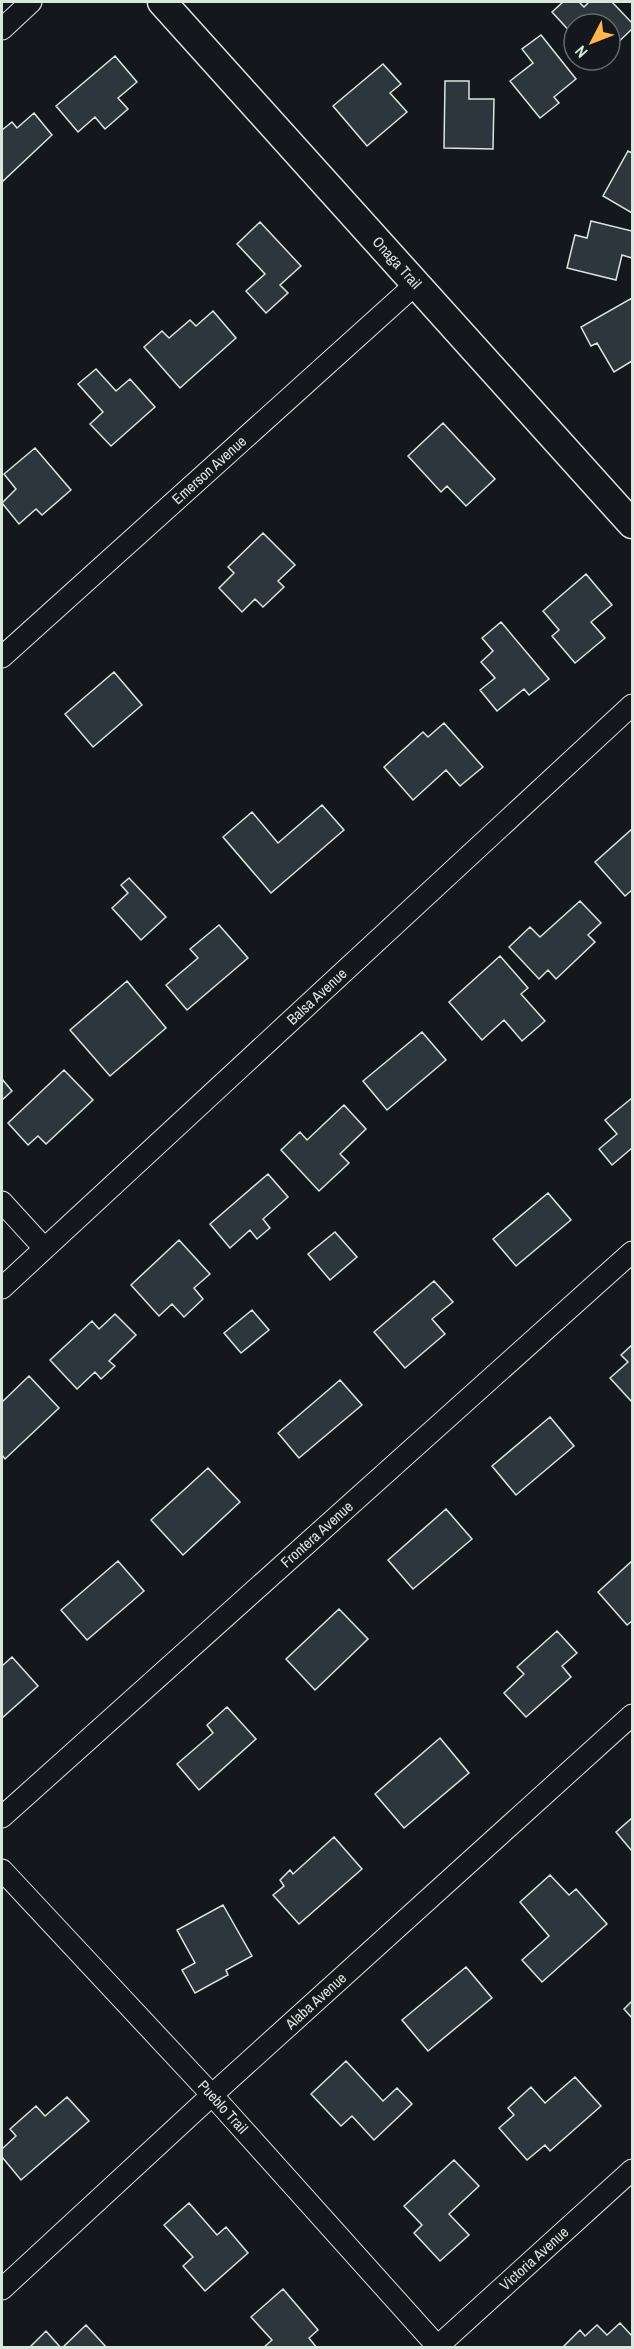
<svg xmlns="http://www.w3.org/2000/svg" width="634" height="2349" font-family="'Archivo Narrow',sans-serif">
<style>
.building{fill:#2c363c;stroke:#d8e6dc;stroke-width:1.5}
.lines{fill:none;stroke-linecap:round;stroke-linejoin:round}
.street-casing{stroke:#d8e6dc;stroke-width:23}
.secondary-casing{stroke:#d8e6dc;stroke-width:31}
.street{stroke:#14181c;stroke-width:21}
.secondary{stroke:#14181c;stroke-width:28}
.labels{text-anchor:middle;stroke-width:4.5;stroke-linejoin:round;paint-order:stroke}
.street-label{font-size:15px;fill:#d8e6dc;stroke:#14181c}
</style>
<rect width="100%" height="100%" fill="#14181c"/>
<path class="building" d="M563,2H579L584,7L589,2H612L632,23V29L610,50V24H574V36L552,12Z
M541,35L576,79L554,97L559,103L540,118L510,81L533,63L522,49Z
M115,56L137,82L118,98L128,109L105,129L95,117L78,132L56,106Z
M383,64L401,84L390,93L407,112L367,146L333,106Z
M445,81H469V99H494L493,149L444,148Z
M34,113L52,135L2,182V130L12,122L17,128Z
M628,151L632,153V213L603,196Z
M591,221L632,231V258L622,255L616,280L567,268L575,235L587,238Z
M260,222L301,266L280,285L288,293L266,313L246,291L265,274L237,244Z
M632,298V361L614,372L597,343L591,346L581,327Z
M213,311L236,338L180,388L144,347L162,331L169,338L190,320L196,326Z
M96,369L116,391L130,379L155,407L111,446L90,424L103,412L78,384Z
M443,423L495,479L466,506L447,486L441,492L408,456Z
M35,448L71,490L42,515L36,509L19,524L2,503L16,489L4,474Z
M263,533L295,565L278,581L284,587L263,607L255,599L242,612L219,588L234,573L228,567Z
M586,574L612,605L591,622L605,638L575,663L552,636L559,630L543,611Z
M501,622L549,679L529,695L524,689L497,711L480,690L495,678L481,662L493,651L482,638Z
M114,672L142,705L93,747L65,714Z
M444,723L483,767L460,786L446,770L413,800L384,767L423,732L428,737Z
M322,805L344,830L271,893L223,837L252,812L278,843Z
M632,829V890L625,896L595,862Z
M129,878L166,917L141,940L112,908L128,893L121,885Z
M580,901L601,923L588,935L595,942L556,979L548,970L539,979L509,947L530,927L540,937Z
M219,925L248,958L187,1010L166,985L198,958L190,949Z
M500,956L528,988L521,994L545,1021L522,1041L504,1020L482,1040L449,1002Z
M127,981L166,1028L110,1076L70,1030Z
M422,1032L446,1060L387,1110L363,1081Z
M64,1070L93,1100L46,1144L38,1136L28,1145L8,1123Z
M2,1079L12,1091L2,1100Z
M632,1098V1148L612,1165L599,1149L617,1134L605,1120Z
M344,1105L366,1129L340,1154L349,1163L319,1191L281,1150L300,1132L307,1140Z
M268,1174L288,1197L263,1219L270,1228L257,1239L250,1230L230,1248L210,1224Z
M548,1193L571,1220L516,1266L493,1239Z
M335,1232L357,1257L330,1280L308,1254Z
M179,1240L210,1274L194,1288L203,1299L184,1317L172,1304L159,1316L131,1285Z
M434,1281L453,1302L432,1319L445,1334L405,1368L374,1332Z
M252,1310L269,1330L241,1353L224,1333Z
M115,1314L136,1335L109,1361L115,1366L101,1379L95,1372L77,1389L50,1360L92,1321L99,1329Z
M632,1345V1402L610,1378L628,1362L621,1355Z
M29,1376L59,1408L5,1459L2,1455V1402Z
M340,1380L362,1405L299,1458L278,1433Z
M550,1417L574,1446L516,1495L492,1466Z
M208,1468L240,1502L183,1555L151,1520Z
M446,1509L472,1539L413,1589L388,1560Z
M118,1561L144,1591L87,1640L61,1610Z
M632,1561V1621L627,1625L598,1592Z
M339,1609L368,1639L315,1690L286,1659Z
M557,1631L577,1653L562,1666L571,1677L526,1717L504,1693L524,1674L517,1667Z
M12,1657L38,1686L2,1718V1666Z
M227,1707L256,1739L199,1790L177,1764L213,1733L207,1725Z
M440,1738L469,1773L404,1828L375,1794Z
M632,1818V1849L631,1850L616,1832Z
M334,1837L362,1869L299,1924L273,1895L284,1886L280,1880L290,1870L293,1874Z
M550,1875L569,1895L576,1889L607,1924L542,1982L522,1960L549,1936L520,1902Z
M223,1905L252,1956L226,1970L228,1975L195,1993L182,1970L195,1963L177,1930Z
M466,1967L492,1998L428,2051L402,2020Z
M632,2001V2018L624,2009Z
M346,2061L383,2101L397,2088L412,2104L374,2140L352,2116L341,2126L311,2094Z
M575,2077L601,2106L550,2151L545,2145L527,2160L499,2128L514,2115L508,2108L531,2087L545,2103Z
M67,2097L89,2121L21,2180L2,2157V2149L16,2136L10,2129L36,2106L45,2116Z
M454,2160L479,2186L449,2214L469,2235L440,2261L414,2233L422,2225L404,2206Z
M189,2203L217,2235L226,2227L248,2253L205,2291L183,2266L193,2257L164,2225Z
M283,2289L318,2330L309,2338L317,2348H263L272,2340L251,2317Z
M620,2323L632,2336V2348H562L580,2330L585,2336L597,2325L607,2335Z
M86,2325L107,2348H62Z
M46,2331L61,2348H29Z"/>
<g class="lines">
<g class="street-casing">
<g id="street">
<path d="M2,29L31,2"/>
<path id="s1" d="M2,657L417,283"/>
<path d="M2,1202L44,1248"/>
<path id="s2" d="M2,1288L632,705"/>
<path id="s3" d="M2,1817L632,1252"/>
<path id="s4" d="M2,1870L212,2095L439,2348"/>
<path id="s5" d="M2,2289L212,2095L632,1715"/>
<path id="s6" d="M438,2346L632,2170"/>
</g>
</g>
<g class="secondary-casing">
<g id="secondary">
<path id="s7" d="M162,2L632,524"/>
</g>
</g>
<use href="#street" class="street"/>
<use href="#secondary" class="secondary"/>
</g>
<g class="labels">
<g class="street-label">
<text dy="5" stroke="none"><textPath href="#s7" startOffset="351">Onaga Trail</textPath></text>
<text dy="5" stroke="none"><textPath href="#s1" startOffset="279">Emerson Avenue</textPath></text>
<text dy="5" stroke="none"><textPath href="#s2" startOffset="429">Balsa Avenue</textPath></text>
<text dy="5" stroke="none"><textPath href="#s3" startOffset="423">Frontera Avenue</textPath></text>
<text dy="5" stroke="none"><textPath href="#s5" startOffset="426">Alaba Avenue</textPath></text>
<text dy="5" stroke="none"><textPath href="#s4" startOffset="324">Pueblo Trail</textPath></text>
<text dy="5" stroke="none"><textPath href="#s6" startOffset="130">Victoria Avenue</textPath></text>
</g>
</g>
<rect width="634" height="2349" fill="none" stroke="#d8e6dc" stroke-width="6"/>
<g transform="translate(592 42) rotate(228)"><circle r="28" fill="#14181c" stroke="#626a69" stroke-width="1.5"/>
<path d="M0-4.5L10 22L0 15L-10 22Z" fill="#ffb74d"/>
<text y="-9" font-size="16" font-weight="bold" text-anchor="middle" fill="#d8e6dc">N</text>
</g>
</svg>
